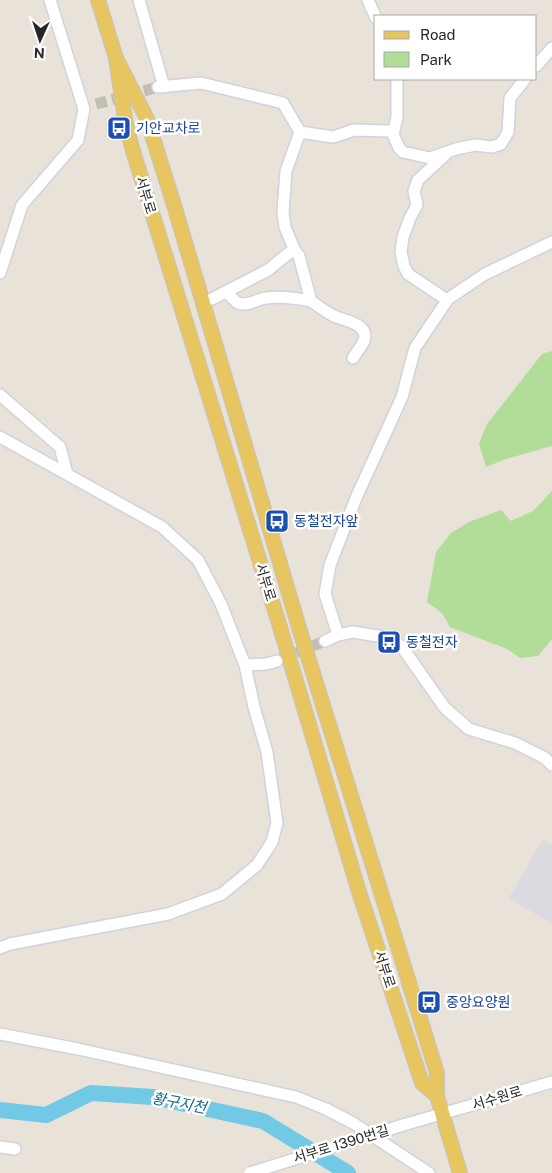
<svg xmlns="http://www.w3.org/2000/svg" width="552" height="1173" font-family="'Public Sans','Noto Sans KR',sans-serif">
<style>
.industrial{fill:#dcdae1}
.green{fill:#b1dd98}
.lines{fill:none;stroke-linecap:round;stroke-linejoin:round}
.river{stroke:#72c9e6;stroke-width:16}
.minor-tunnel{stroke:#c2bdb5;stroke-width:11;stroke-dasharray:11 5.5;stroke-linecap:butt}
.minor-casing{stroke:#cfd2df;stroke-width:14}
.major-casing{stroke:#c3c3c3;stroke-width:16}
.minor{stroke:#fff;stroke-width:11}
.major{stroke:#e7c561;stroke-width:14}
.minor-bridge-casing{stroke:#cfd2df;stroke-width:14;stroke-linecap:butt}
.minor-bridge{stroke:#fff;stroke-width:11}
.labels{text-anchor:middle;stroke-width:5;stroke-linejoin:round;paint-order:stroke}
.transit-label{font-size:14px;fill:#164399;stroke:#fff;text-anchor:start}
.street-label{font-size:14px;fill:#272727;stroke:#fff}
.water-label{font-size:15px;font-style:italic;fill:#15668d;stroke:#fff}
</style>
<rect width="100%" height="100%" fill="#e9e2d9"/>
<path class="industrial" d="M543,839L552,846V924L509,898Z"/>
<path class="green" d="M552,351V446L506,459L486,467L479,444L487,424L542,354Z
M552,491V639L538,656L520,658L507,649L450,627L442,613L427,602L436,552L451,533L469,522L501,510L511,521L533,511Z"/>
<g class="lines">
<path class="river" d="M0,1110L46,1115L91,1093L153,1097L263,1121L348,1173"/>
<path class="minor-tunnel" d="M96,104L158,87
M281,659L325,641"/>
<g class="minor-casing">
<path id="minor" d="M139,0L164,87
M368,0L376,18
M536,66L552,48
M158,87L201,83L283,103L300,132L333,137L354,130L388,131L392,132L399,148L403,152L430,158L456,149L475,145L492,147L501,144L508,132L510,98L525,79
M393,135L397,117V79
M445,155L418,180L414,191L417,205L410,218L403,237L401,252L404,266L408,274L447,300
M294,249L299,256L311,301C318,306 326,312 334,316C345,321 370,324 364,341C361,347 356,353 353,358
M0,273L22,205L78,140L84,109L50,0
M227,292C230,295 234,301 238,303C247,307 257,299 266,298C281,296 296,298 311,301
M203,301L212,299L268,270L294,249L285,227L283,212L286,171L300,132
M0,395L60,447L67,474
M0,437L162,527L198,560L221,604L245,665L254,707L267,752L277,823L272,842L257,865L222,894L168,914L10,944L0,948
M338,635L325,594L330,565L356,498L402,397L415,348L448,299L485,274L552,242
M325,641L338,635L353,632L390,638L402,647L445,708L469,729L515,743L545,758L552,765
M245,665L266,664L277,661
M0,1034L78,1049L296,1097L326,1109L353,1123L429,1173
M403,1125L552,1082
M0,1147L15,1149"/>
</g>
<g class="major-casing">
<path id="major" d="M98,0L116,58L126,125L133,151L280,627L359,892L422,1083L437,1096
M116,58L147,119L174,205L300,631L437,1073V1096L460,1173"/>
</g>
<use href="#minor" class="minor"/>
<use href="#major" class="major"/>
<g class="minor-bridge-casing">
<path id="minor-bridge" d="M250,1173L403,1125"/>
</g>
<use href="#minor-bridge" class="minor-bridge"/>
</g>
<defs>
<g id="bus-square" transform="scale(1.25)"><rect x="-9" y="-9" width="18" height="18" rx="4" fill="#1a4fb4" stroke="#fff"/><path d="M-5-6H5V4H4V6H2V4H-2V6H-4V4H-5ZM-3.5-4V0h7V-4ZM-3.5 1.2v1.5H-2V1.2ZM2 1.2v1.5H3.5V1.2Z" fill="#fff"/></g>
</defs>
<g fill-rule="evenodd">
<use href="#bus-square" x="119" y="128"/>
<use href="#bus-square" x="277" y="521"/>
<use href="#bus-square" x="389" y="642"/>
<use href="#bus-square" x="429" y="1002"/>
</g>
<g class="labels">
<g class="transit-label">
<text x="136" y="133">기안교차로</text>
<text x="294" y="526">동철전자앞</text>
<text x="406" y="647">동철전자</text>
<text x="446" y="1007">중앙요양원</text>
</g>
<g class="street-label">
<text transform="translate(146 195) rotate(73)" y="5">서부로</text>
<text transform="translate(266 582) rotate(73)" y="5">서부로</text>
<text transform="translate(385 969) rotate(72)" y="5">서부로</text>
<text transform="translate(497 1098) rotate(-17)" y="5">서수원로</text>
<text transform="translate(341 1144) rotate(-17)" y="5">서부로 1390번길</text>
</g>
<g class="water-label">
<text transform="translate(179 1103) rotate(11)" y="5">황구지천</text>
</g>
</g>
<rect x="374" y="15" width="162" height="65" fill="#ffffff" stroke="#a9a9a9"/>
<rect x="384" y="31" width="25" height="8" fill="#e7c561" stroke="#a9a9a9"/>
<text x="420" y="40" font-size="15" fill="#272727">Road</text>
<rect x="384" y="52" width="25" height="15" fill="#b1dd98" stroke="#a9a9a9"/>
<text x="420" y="65" font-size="15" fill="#272727">Park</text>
<g transform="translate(40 40) rotate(183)" stroke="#ffffff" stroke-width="4" paint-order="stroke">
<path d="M0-4L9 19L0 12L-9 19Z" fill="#272727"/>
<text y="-8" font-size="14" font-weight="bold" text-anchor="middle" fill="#272727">N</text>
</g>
</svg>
